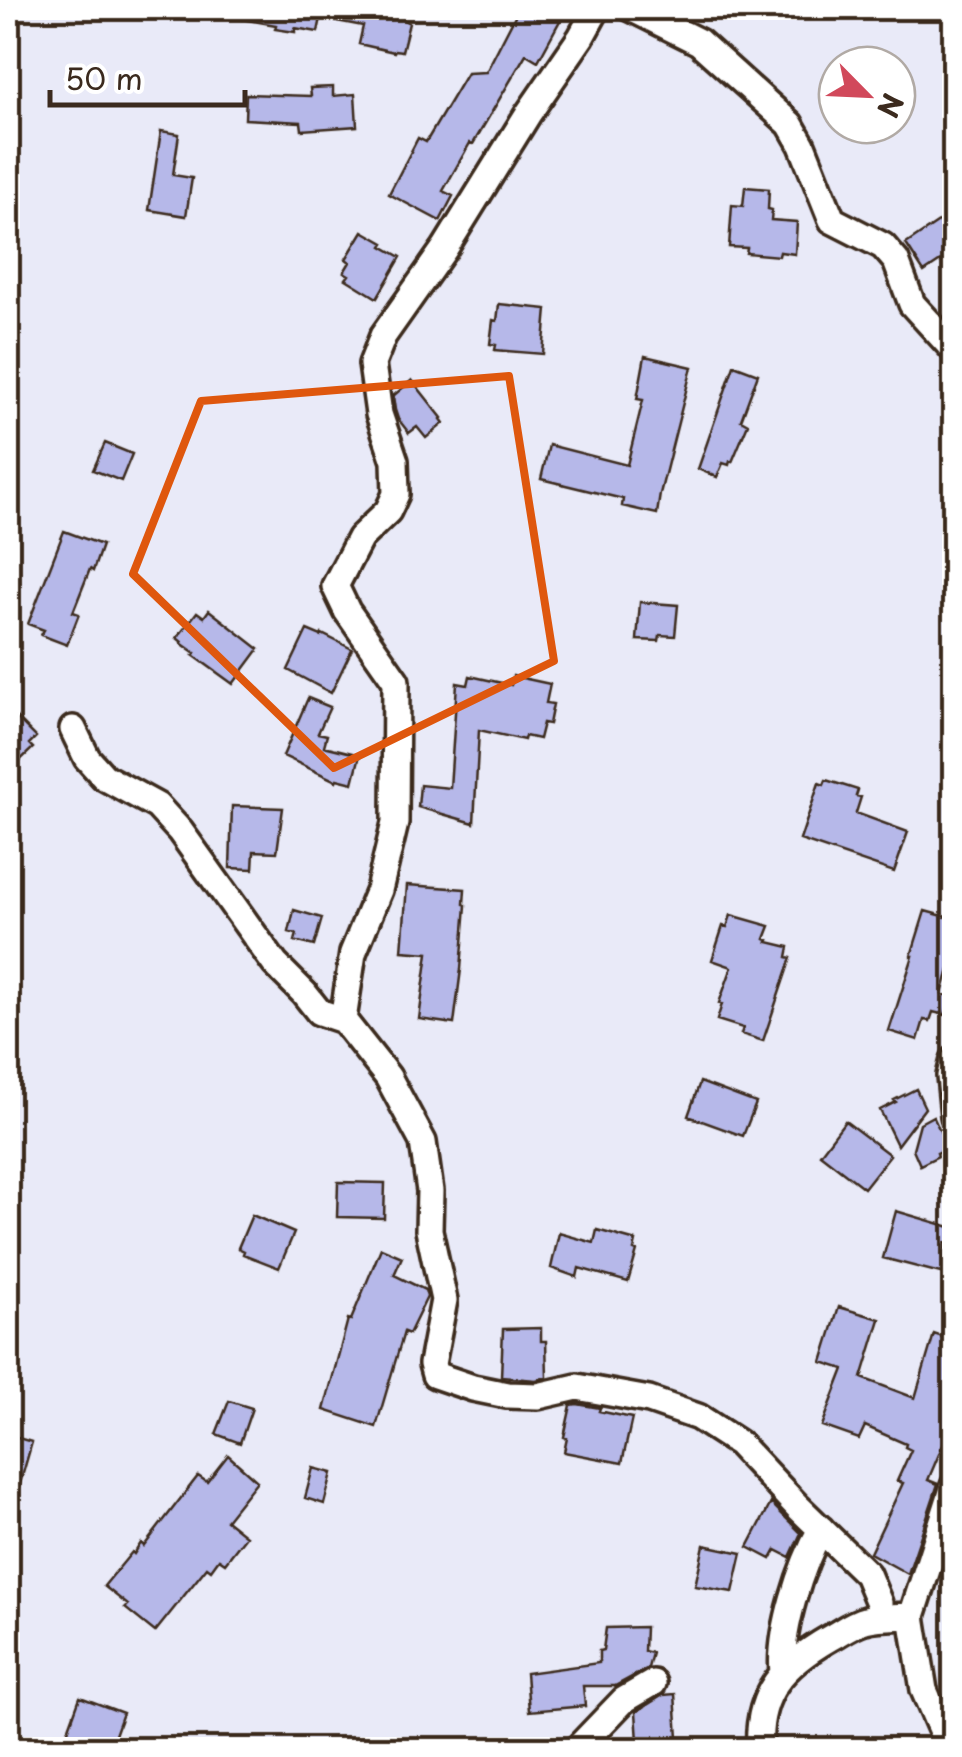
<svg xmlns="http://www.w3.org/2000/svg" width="962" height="1757" font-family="'Playpen Sans',sans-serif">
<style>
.building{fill:#b6b8e9;stroke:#3b2a1e;stroke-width:2.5}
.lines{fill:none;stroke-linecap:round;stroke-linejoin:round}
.minor-casing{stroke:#3b2a1e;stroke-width:32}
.minor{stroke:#fff;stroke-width:25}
.marked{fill:none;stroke:#df570d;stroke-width:8;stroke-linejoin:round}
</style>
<rect width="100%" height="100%" fill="#e9eaf8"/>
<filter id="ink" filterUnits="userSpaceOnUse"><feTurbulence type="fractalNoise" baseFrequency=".01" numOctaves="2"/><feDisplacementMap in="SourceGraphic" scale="20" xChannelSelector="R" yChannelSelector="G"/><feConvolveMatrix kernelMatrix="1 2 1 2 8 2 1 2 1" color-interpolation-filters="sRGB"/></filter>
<g filter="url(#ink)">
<path class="building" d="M242,8H383L409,23L402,51L395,50L394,52L359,44L363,26L321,18L318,32L295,28V32L275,29L276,25L241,19Z
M519,8H549L563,15L538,61L526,54L473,144L470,143L443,191L453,196L440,221L389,194L418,138L426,142L467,73L486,72Z
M333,87V96L355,94L357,126L302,130L301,122L245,119L246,94L311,96L310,88Z
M161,131L179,134L173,175L192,178L186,216L149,210Z
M745,187L769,189L768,209L772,210L771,220L797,222L795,254L780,252L779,256L746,253L747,248L729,247L732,205L743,206Z
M943,219L954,236V252L924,272L906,244Z
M363,231L384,243L382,246L401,257L377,298L346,279L349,275L344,272L350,262L346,259Z
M499,304L547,309L543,354L495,350L496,345L490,344L493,320L497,321Z
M645,356L692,367L660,494L657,514L622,506L623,499L541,479L549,445L627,465L643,400L637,399Z
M734,365L758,374L741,420L748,424L732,462L730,461L729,465L723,463L717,477L698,469Z
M412,380L442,418L441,419L444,423L426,438L417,427L409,433L398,419L395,410L393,396Z
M105,443L132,454L121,481L93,470Z
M64,531L102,545L93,571L90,569L73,612L79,614L67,645L41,635L44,630L28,624Z
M640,602L678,605L675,636L660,635L659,641L637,640Z
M209,610L259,649L233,684L193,655L195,653L181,643L182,642L177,638L197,612L204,617Z
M307,630L321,636L322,634L352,649L331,693L288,670Z
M470,676L511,685L513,676L550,684L546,703L553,704L549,724L543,723L539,739L525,736L524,740L479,730L474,823L418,807L420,785L450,788L457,683L468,685Z
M308,698L330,707L318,733L327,735L324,746L360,755L353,783L337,779L336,781L283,756Z
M8,709L36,737L29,744L33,748L8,772Z
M826,780L858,790L856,796L861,797L856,813L908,832L894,872L800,840L819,783L824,785Z
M232,806L283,808L277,852L254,851L253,869L230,868Z
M407,885L465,889L464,904L466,905L461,969L454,1024L419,1019L428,953L402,951Z
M294,910L322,918L314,946L295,941L297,934L289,932Z
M925,911L954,919V952L942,994L951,997L945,1015L933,1012L930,1021L924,1020L918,1040L889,1031L913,956H911Z
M731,915L770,926L765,939L769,940L768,942L789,947L787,957L791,958L763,1041L741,1034L743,1028L717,1020L722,1004L719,1003L732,967L712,960L723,926L727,927Z
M700,1082L756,1103L743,1136L688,1116Z
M916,1089L925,1108L897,1145L880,1110L896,1102L894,1100Z
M933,1116L948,1148L937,1153L938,1156L920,1165L913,1149L920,1123Z
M845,1121L890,1155L864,1188L820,1154Z
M338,1182L385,1183L384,1218L337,1217Z
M896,1211L954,1228V1244L945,1243L944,1274L883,1258Z
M252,1215L294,1233L279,1268L243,1254L244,1251L238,1248Z
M597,1230L636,1241L634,1250L637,1251L628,1282L579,1268L577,1277L551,1268L559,1233L594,1243Z
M381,1248L402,1257L394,1275L425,1290L427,1297L409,1334L404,1332L376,1427L324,1410L348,1319L351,1320Z
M839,1307L880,1319L862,1378L915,1398L934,1334L954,1341V1419L928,1480L938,1484L908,1574L870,1553L903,1483L897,1481L911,1450L905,1447L906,1444L865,1426L859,1439L822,1426L844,1369L822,1362Z
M541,1328V1341H546L547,1377L536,1380L501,1377L503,1329Z
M229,1401L252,1408L240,1443L216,1434Z
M577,1404L600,1408L599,1411L632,1418L622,1463L564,1452L567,1438L564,1437L571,1405Z
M8,1435L32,1442L13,1508L8,1507Z
M228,1455L257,1481L226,1520L246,1536L225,1563L219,1559L211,1570L207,1567L155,1632L125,1608L128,1605L104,1586L132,1552L134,1554L141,1543L144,1546L198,1476L207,1482Z
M313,1468L332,1473L324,1504L305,1498Z
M771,1503L801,1533L790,1557L776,1550L771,1559L748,1547Z
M704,1545L742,1553L733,1592L695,1586Z
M645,1627L644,1651L652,1653L648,1668L615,1686H583L585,1706L529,1711L526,1673L599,1663V1651L603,1650L606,1628Z
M675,1694L678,1738L638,1741L636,1712L663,1695Z
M80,1697L123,1713L110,1749L67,1733Z"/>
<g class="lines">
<g class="minor-casing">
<path id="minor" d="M597,8L581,37L528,114L445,248L383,336L372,364L379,414L395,461L396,494L388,511L360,538L335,586L347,611L396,681L395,823L379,890L353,953L343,1020L388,1077L423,1142L430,1191L429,1230L444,1300L432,1364L435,1375L473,1388L507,1395L538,1396L577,1387L649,1400L698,1417L738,1443L797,1506L867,1574L879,1603
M631,8L699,42L790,124L802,145L832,220L883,246L896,261L912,304L954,350
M73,729L87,758L104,777L157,806L180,831L275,964L304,993L319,1012L343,1020
M954,1060L950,1076L954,1116
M783,1673C779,1632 801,1565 821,1529
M576,1750L624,1700L653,1683
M760,1750C756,1693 783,1665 830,1638C841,1632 853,1623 865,1620C879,1616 897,1617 912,1616
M942,1750L943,1734L924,1690L912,1616L954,1486"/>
</g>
<use href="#minor" class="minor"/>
</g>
</g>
<path class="marked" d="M509,376L554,661L334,768L133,574L201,401Z"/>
<rect width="962" height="1757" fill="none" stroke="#fff" stroke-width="40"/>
<rect x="20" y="20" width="922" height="1717" fill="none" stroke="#3b2a1e" stroke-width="4" filter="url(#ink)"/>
<g transform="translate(867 95) rotate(114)"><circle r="48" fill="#ffffff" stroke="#b1aaa5" stroke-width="2.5"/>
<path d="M0-8L18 38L0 25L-18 38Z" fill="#d1495b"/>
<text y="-15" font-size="28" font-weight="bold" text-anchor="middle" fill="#3b2a1e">N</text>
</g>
<path d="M50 90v15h195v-15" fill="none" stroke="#3b2a1e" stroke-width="5"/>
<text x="65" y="90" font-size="30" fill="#3b2a1e" stroke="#ffffff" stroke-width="8" paint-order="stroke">50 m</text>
</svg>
